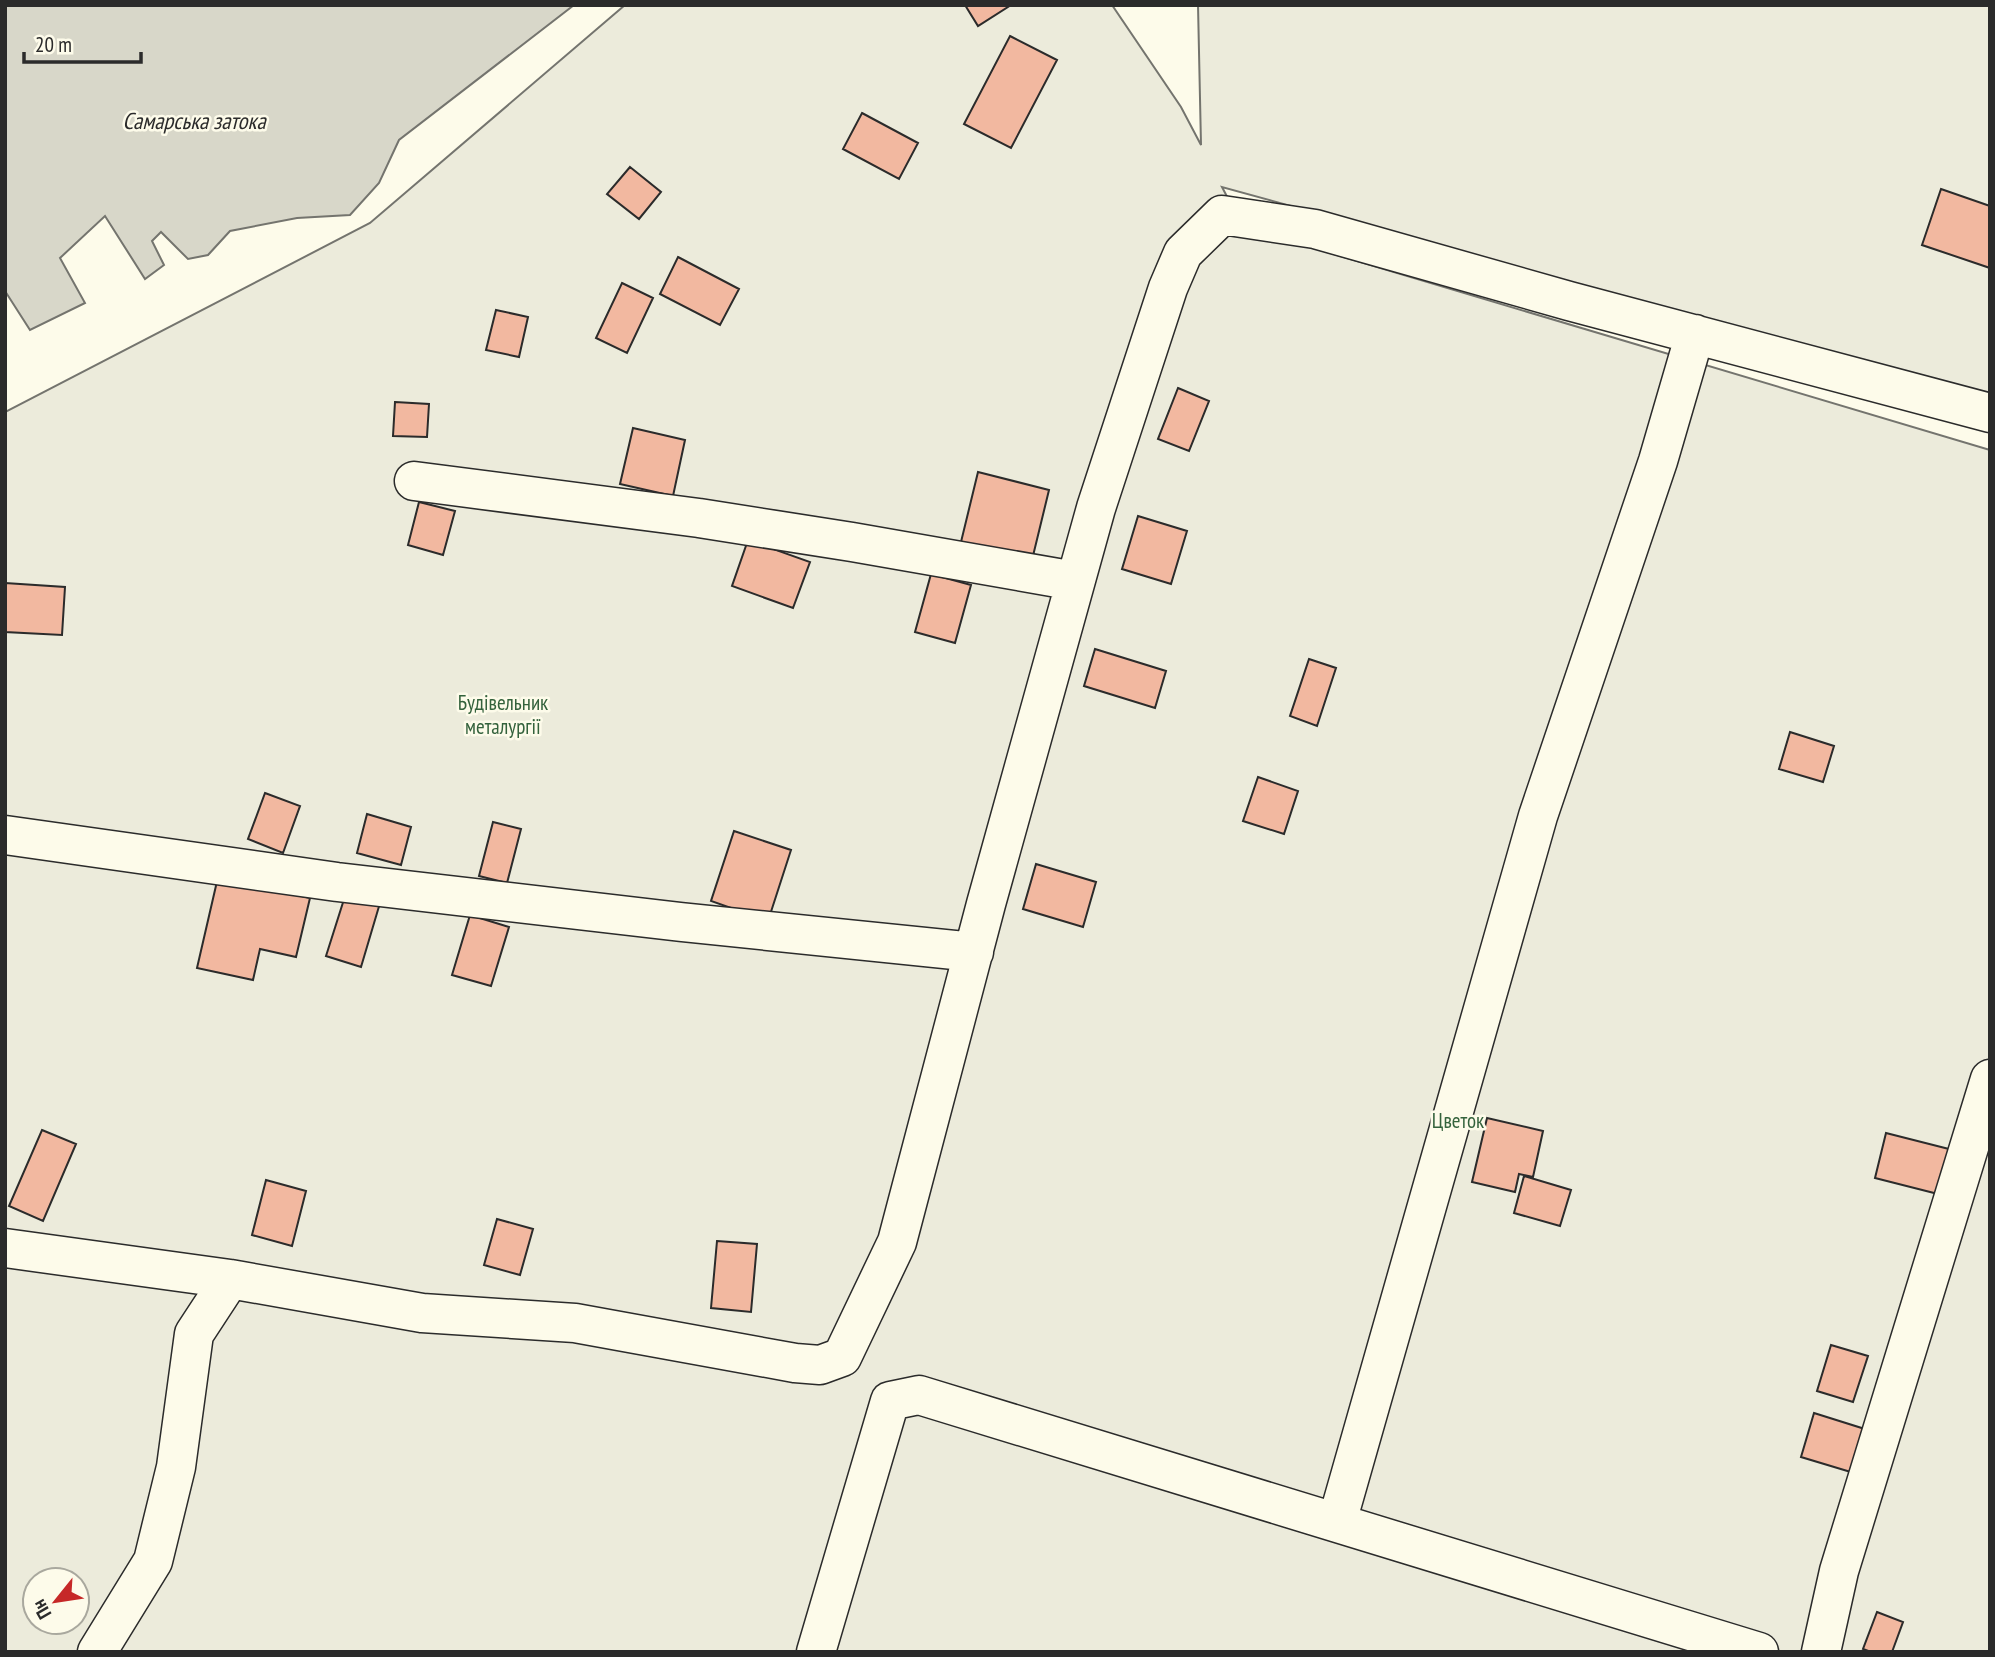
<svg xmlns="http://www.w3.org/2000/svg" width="1995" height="1657" font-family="'PT Sans Narrow',sans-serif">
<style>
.green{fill:#ecebdb;stroke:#74746e;stroke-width:2;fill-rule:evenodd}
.water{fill:#d8d7c9;stroke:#74746e;stroke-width:2}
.building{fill:#f2b8a0;stroke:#2b2b2b;stroke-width:2}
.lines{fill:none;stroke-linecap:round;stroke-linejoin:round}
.minor-casing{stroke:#2b2b2b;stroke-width:41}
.minor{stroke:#fdfbea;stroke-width:38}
.labels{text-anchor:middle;stroke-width:5;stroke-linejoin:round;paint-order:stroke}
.park-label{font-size:21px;fill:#34623c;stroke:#fdfbea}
.water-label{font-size:23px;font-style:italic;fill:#2b2b2b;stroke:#fdfbea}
</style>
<rect width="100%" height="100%" fill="#fdfbea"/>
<path class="green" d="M625,5H1112L1181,107L1201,145L1198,5H1990V399L1222,187L1243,227L1990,450V1652H5V412L370,223ZM35,1580H77V1622H35Z"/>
<path class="water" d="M5,5H574L399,140L379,183L350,215L297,218L230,231L208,255L188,259L161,232L152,241L164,265L145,279L105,216L60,258L85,303L30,330L5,291Z"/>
<path class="building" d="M965,5H1011L978,26Z
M1010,36L1057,60L1011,148L964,124Z
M862,113L918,143L899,179L843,149Z
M630,167L661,192L639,219L607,194Z
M1941,189L1990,206V268L1922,245Z
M678,257L739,289L720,325L660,294Z
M622,283L653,298L627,353L596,338Z
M496,310L528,317L519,357L486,350Z
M1178,388L1209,401L1189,451L1158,439Z
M395,402L429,404L427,437L393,436Z
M633,428L685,440L673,496L620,484Z
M978,472L1049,490L1032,560L961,542Z
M419,502L455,511L443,555L408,545Z
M1138,516L1187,531L1171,584L1122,569Z
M748,540L810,562L793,608L732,586Z
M931,574L971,585L955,643L915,632Z
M5,583L65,587L62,635L5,632Z
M1095,649L1166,671L1155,708L1084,686Z
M1309,659L1336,668L1317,726L1290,716Z
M1790,732L1834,746L1823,782L1779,769Z
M1258,777L1298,791L1284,834L1243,821Z
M265,793L300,806L283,853L248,839Z
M367,814L411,827L401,865L357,853Z
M493,822L521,829L507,883L479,876Z
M734,831L791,850L768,921L711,901Z
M1036,864L1096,882L1083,927L1023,909Z
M218,877L310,898L296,957L260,949L253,980L197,968Z
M346,893L380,903L361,967L326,956Z
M470,915L509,927L491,986L452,975Z
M1487,1118L1543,1131L1533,1177L1519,1174L1515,1192L1472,1182Z
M42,1130L76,1144L43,1221L9,1206Z
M1886,1133L1949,1149L1938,1194L1875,1178Z
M1524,1176L1571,1190L1560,1226L1514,1213Z
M266,1180L306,1191L292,1246L252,1235Z
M497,1219L533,1229L520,1275L484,1265Z
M717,1241L757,1244L751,1312L711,1308Z
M1831,1345L1868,1356L1853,1402L1817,1391Z
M1814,1413L1868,1430L1854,1473L1801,1457Z
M1877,1612L1903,1622L1892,1652H1871L1863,1649Z"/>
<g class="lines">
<g class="minor-casing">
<path id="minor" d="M414,481L699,518L852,542L1075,581
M5,835L337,882L681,922L974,952
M5,1248L230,1279L422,1313L575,1323L795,1363L820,1365L842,1357L897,1242L986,904L1096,508L1168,288L1183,253L1222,215L1315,229L1569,301L1990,413
M1337,1522L1538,816L1658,461L1695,334
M97,1652L153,1561L176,1467L194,1334L230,1279
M816,1652L890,1401L919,1395L1759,1652
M1821,1652L1839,1571L1990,1079"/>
</g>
<use href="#minor" class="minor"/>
</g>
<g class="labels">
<g class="park-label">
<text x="503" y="710">Будівельник<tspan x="503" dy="24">металургії</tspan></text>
<text x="1458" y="1128">Цветок</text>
</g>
<g class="water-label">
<text x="194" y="129">Самарська затока</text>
</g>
</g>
<rect width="1995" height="1657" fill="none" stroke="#2b2b2b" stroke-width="14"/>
<g transform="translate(56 1601) rotate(240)"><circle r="33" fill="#fdfbea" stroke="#a9a89e" stroke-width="2"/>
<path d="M0-5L12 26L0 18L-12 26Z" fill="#c62828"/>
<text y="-10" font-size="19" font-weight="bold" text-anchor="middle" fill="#2b2b2b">Пн</text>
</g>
<path d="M24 52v10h117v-10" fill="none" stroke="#2b2b2b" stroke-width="3.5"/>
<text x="35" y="52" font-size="21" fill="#2b2b2b" stroke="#fdfbea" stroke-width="5" paint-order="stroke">20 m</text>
</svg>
